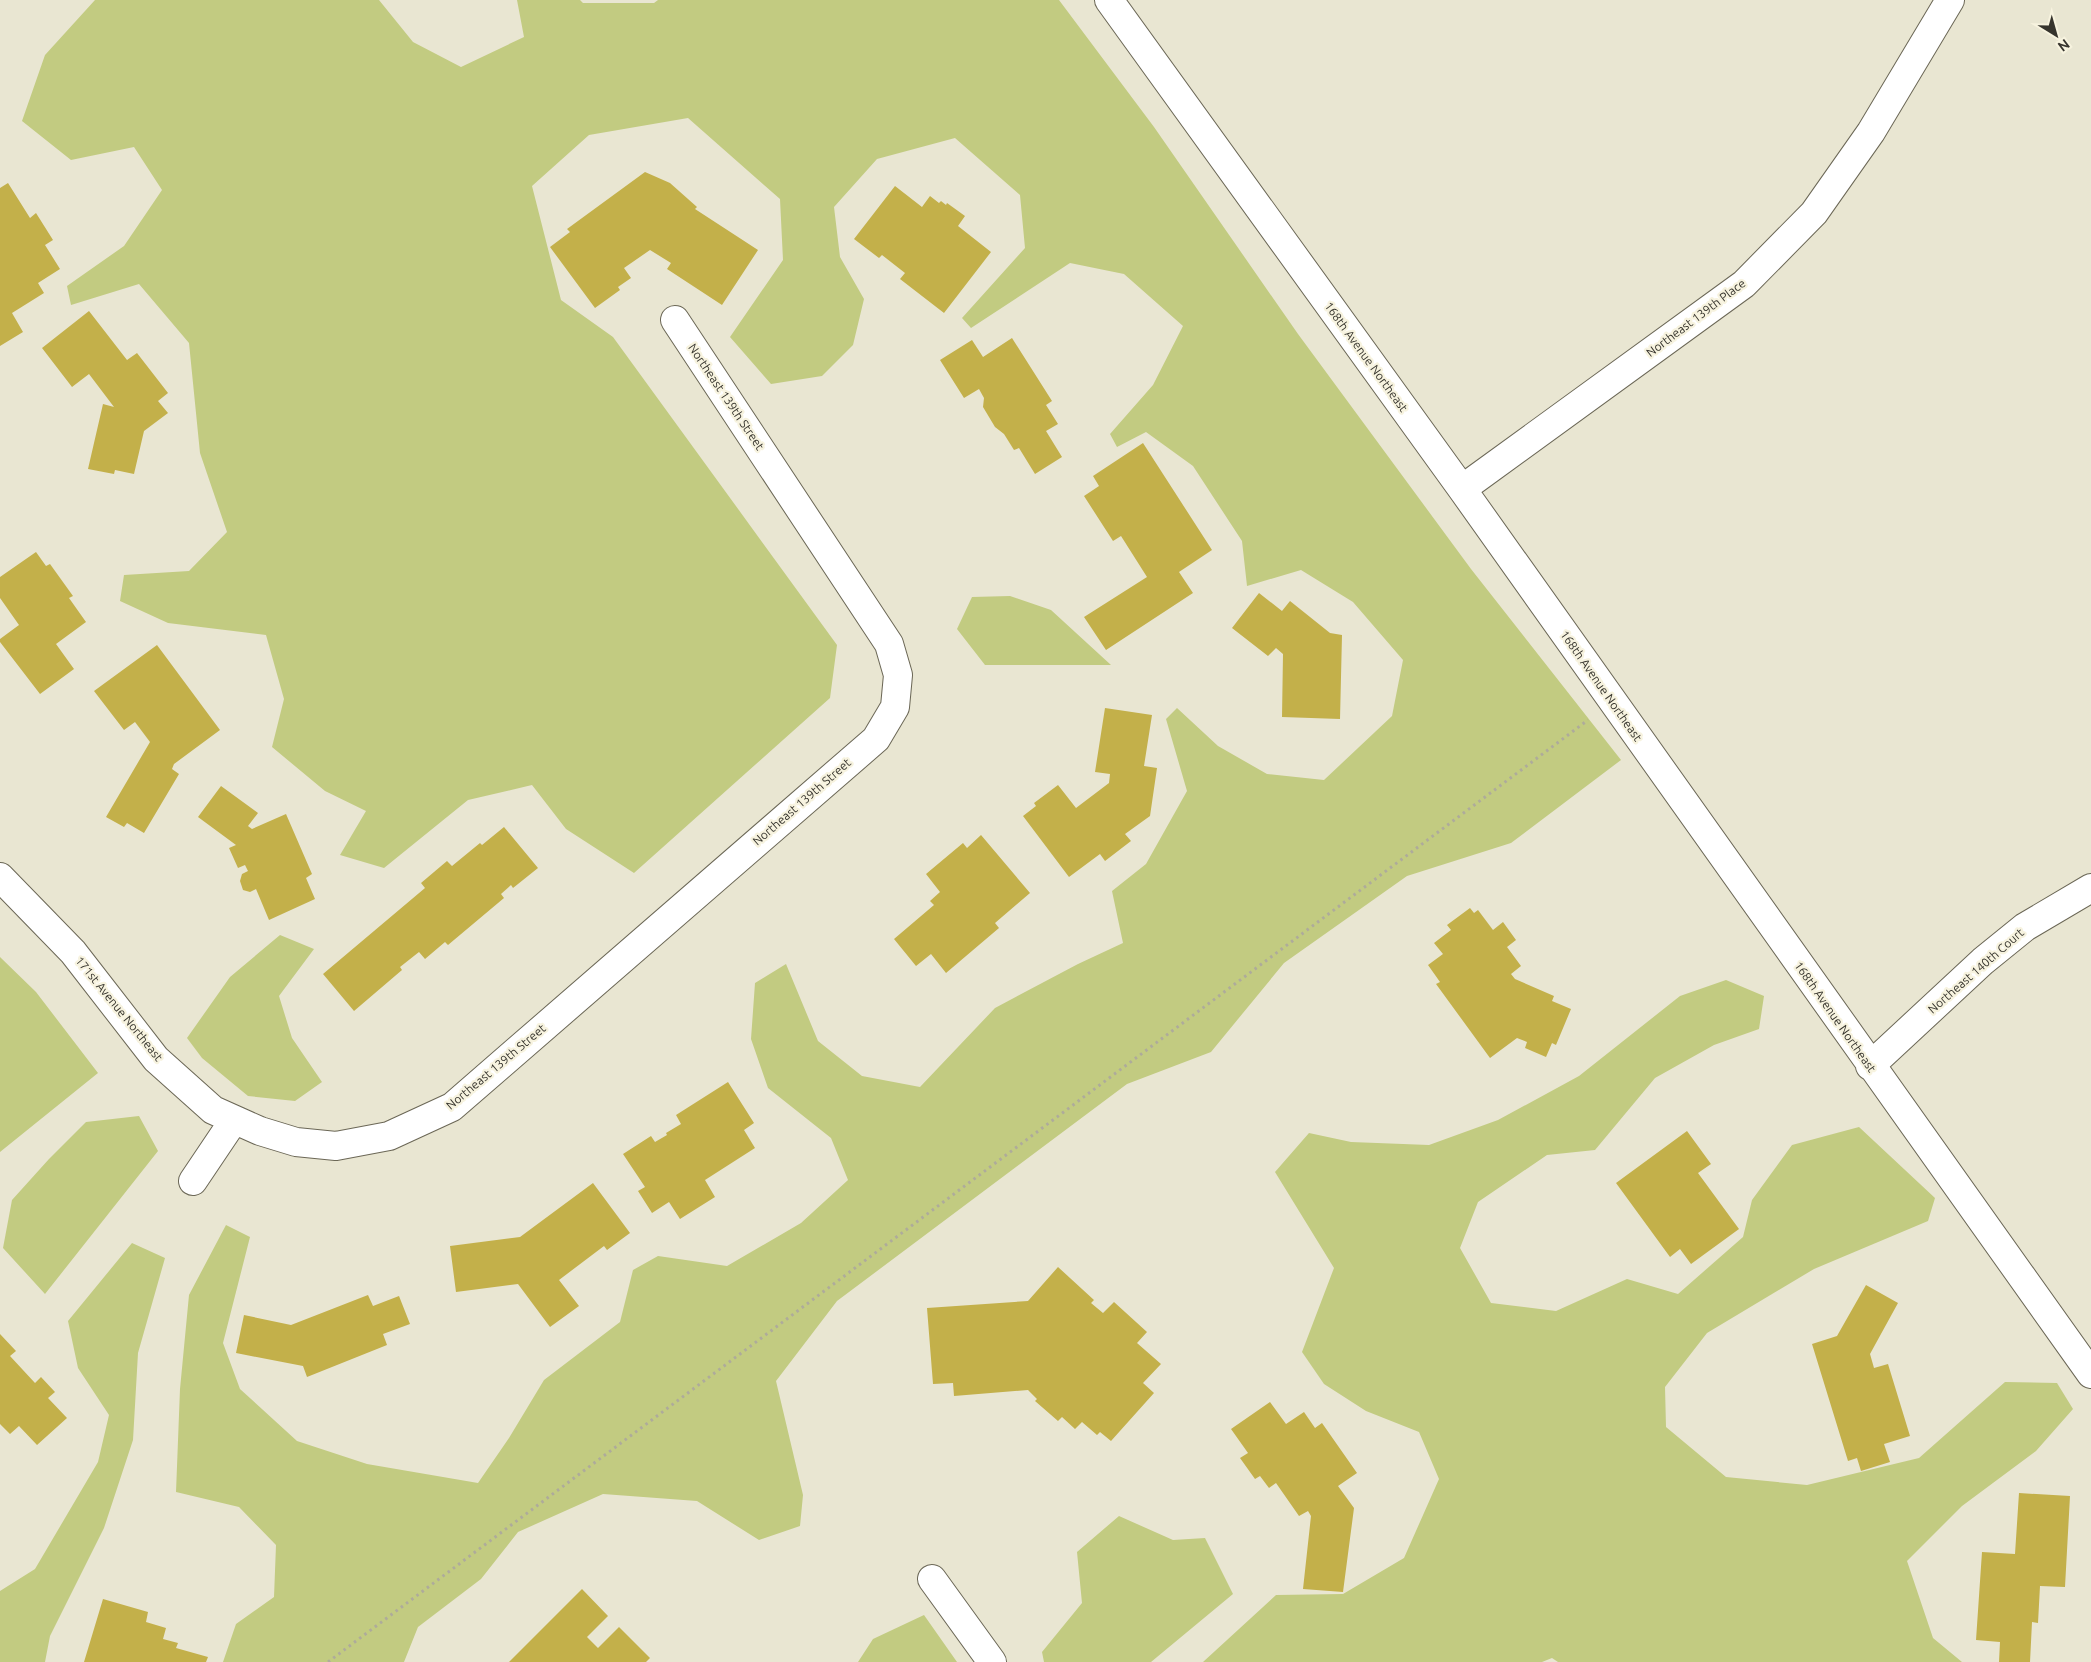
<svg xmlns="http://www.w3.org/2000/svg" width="2091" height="1662" font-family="Ubuntu,sans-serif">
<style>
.green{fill:#c2cb81}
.building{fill:#c3b04a}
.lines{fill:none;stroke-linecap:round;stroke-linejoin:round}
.street-casing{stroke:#6b6756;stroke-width:30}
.path{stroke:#aeab9b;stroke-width:3;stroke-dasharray:2.5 4;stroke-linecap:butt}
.street{stroke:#fff;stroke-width:28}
.labels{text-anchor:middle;stroke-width:4.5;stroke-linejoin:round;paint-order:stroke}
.street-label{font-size:12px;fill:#36342d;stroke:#f7f3df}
</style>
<rect width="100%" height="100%" fill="#e9e6d2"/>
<path class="green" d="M95,0H379L413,42L461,67L524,37L517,0H580L583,3H654L658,0H1059L1154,127L1298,334L1471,569L1621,760L1511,843L1407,876L1284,963L1211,1052L1127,1084L837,1301L776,1381L803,1495L800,1526L759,1540L697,1501L603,1494L518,1532L481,1579L418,1627L404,1662H223L236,1624L274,1597L276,1545L239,1507L176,1492L180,1389L189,1295L226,1225L250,1237L223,1343L240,1389L297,1441L367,1464L478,1483L509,1438L544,1380L620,1322L633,1270L658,1256L727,1266L801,1223L848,1180L831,1138L768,1088L751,1039L755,983L786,964L818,1041L862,1076L920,1087L995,1008L1078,964L1123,943L1112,891L1146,864L1187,791L1166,719L1177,708L1218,746L1267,774L1324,780L1392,716L1403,660L1353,602L1301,570L1247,586L1242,541L1193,466L1146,432L1117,447L1110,434L1153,385L1183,326L1124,274L1070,263L971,328L962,318L1025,248L1020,195L955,138L877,159L834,207L840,257L864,299L853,345L822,376L771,384L730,337L783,260L780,199L688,118L589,135L532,186L561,300L613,337L837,645L830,698L634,873L566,829L532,785L468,800L384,868L340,855L366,811L325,791L272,747L284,699L266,635L168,623L120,601L124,575L189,571L227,532L200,453L189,343L139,284L71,305L67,286L124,246L162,190L134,147L71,160L22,121L45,55Z
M1010,596L1051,610L1111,665H985L957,629L972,597Z
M280,935L314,949L279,996L292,1038L322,1082L295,1101L248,1096L202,1058L187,1038L230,977Z
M0,957L36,992L98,1073L0,1152Z
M1726,980L1764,996L1759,1029L1714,1045L1655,1078L1595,1150L1547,1155L1478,1202L1460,1248L1491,1303L1556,1311L1627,1279L1678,1294L1743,1237L1752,1200L1792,1145L1859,1127L1935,1198L1928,1221L1814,1269L1707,1333L1665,1387L1666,1427L1726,1477L1807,1485L1919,1458L2005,1382L2057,1383L2073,1409L2036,1451L1962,1506L1907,1561L1933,1638L1962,1662H1558L1552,1658L1542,1662H1203L1276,1595L1343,1594L1404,1558L1439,1479L1419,1432L1366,1411L1324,1384L1302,1352L1334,1268L1275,1172L1309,1133L1351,1142L1429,1145L1498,1120L1579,1076L1680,996Z
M139,1116L158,1151L45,1294L3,1248L12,1200L49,1159L86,1122Z
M132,1243L165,1258L138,1353L133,1440L104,1528L50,1636L45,1662H0V1591L35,1569L98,1462L109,1415L78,1368L68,1321Z
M1119,1516L1173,1540L1205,1538L1233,1594L1151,1662H1044L1042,1652L1082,1603L1077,1552Z
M924,1615L957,1662H858L873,1639Z"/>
<path class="building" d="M645,172L670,183L697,207L695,209L758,250L722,305L667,269L671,263L650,250L624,268L631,278L618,287L620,290L595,308L550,247L570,232L567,229Z
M8,183L30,218L36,213L53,240L45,245L60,269L38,283L44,293L12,313L23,332L0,346V188Z
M895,186L922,207L930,196L939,203L941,201L946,205L947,203L965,216L958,226L991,252L944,313L900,279L905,273L882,255L879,258L854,239Z
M89,311L127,360L137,353L168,393L158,401L168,413L144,431L134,474L115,470L114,474L88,469L103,404L114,407L89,374L72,387L42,348Z
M1012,338L1052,401L1046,405L1058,424L1046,431L1062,457L1035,474L1019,448L1014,450L1004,434L995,427L983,407L984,398L979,389L964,398L940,360L972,340L983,357Z
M1143,443L1212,550L1179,572L1193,593L1106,650L1084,617L1147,577L1121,536L1113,541L1084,496L1099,486L1093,476Z
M36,552L46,566L50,564L73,596L69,598L86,622L56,644L74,669L40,694L0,642V639L19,625L0,598V577Z
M1259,593L1282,611L1290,601L1330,633L1342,635L1340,719L1282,717L1283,654L1276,648L1268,656L1232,628Z
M157,645L220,730L174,764L172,769L179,774L144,833L127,823L124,827L106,817L150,742L135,722L124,730L94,691Z
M1105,708L1152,715L1144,766L1157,768L1150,816L1125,834L1131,841L1105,861L1100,854L1069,877L1023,816L1036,806L1034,803L1058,785L1076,808L1109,783L1110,774L1095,772Z
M221,786L258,813L248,826L252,829L286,814L312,874L306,878L315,899L269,920L256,889L250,892L243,890L240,881L242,874L248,871L245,865L238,868L229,848L236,845L198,817Z
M504,827L538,868L513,888L511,885L501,894L504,898L448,945L445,942L425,959L419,952L400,967L402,970L354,1011L323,974L425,888L421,883L447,861L452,866L480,843L482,845Z
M981,835L1030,893L995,923L999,928L946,973L931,954L916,966L894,939L934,905L930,901L940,892L926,874L963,843L967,848Z
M1470,908L1474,913L1478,910L1493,930L1503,922L1516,940L1507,947L1521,966L1511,974L1515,979L1554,996L1552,1001L1571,1009L1556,1045L1552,1043L1546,1057L1525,1048L1527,1042L1517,1038L1490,1058L1436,984L1440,982L1428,965L1443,954L1434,943L1451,930L1447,925Z
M728,1082L754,1123L744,1130L755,1148L705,1180L715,1197L680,1219L669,1202L652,1213L638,1191L645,1187L623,1154L651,1136L655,1142L667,1135L666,1133L681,1124L676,1115Z
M1687,1131L1711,1164L1698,1173L1739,1229L1691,1264L1680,1249L1670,1257L1616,1183Z
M593,1183L630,1233L607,1250L604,1246L559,1280L579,1306L550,1327L518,1284L456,1292L450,1246L520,1237Z
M1058,1267L1094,1300L1091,1303L1103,1313L1114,1302L1147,1332L1137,1343L1161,1364L1143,1383L1154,1393L1111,1441L1100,1432L1097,1435L1082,1422L1075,1429L1062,1417L1058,1421L1035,1401L1037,1399L1028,1390L954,1396L953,1383L933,1384L927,1308L1028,1301Z
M1866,1285L1898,1303L1870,1354L1874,1368L1888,1364L1910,1436L1884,1444L1890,1462L1861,1471L1857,1458L1848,1461L1812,1344L1837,1336Z
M368,1295L373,1306L399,1296L410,1324L383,1334L387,1345L307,1377L303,1366L236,1353L244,1315L291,1325Z
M0,1334L16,1351L10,1356L35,1383L41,1377L55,1392L48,1398L67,1418L37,1445L19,1426L10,1434L0,1424Z
M1270,1402L1286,1424L1304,1412L1315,1428L1322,1423L1357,1473L1338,1486L1354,1508L1343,1592L1303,1589L1311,1516L1308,1511L1299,1516L1276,1483L1269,1488L1260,1476L1255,1479L1240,1458L1248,1453L1231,1429Z
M2019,1493L2070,1496L2065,1587L2040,1586L2038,1623L2032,1622L2030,1662H1999L2000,1642L1976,1640L1982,1552L2015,1554Z
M582,1589L608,1616L587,1637L598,1648L619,1627L650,1658L646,1662H509Z
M103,1599L148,1612L146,1622L166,1628L163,1639L178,1643L176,1648L208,1657L206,1662H84Z"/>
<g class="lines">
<g class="street-casing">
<path id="street" d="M1109,0L1462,489L2091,1374
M1462,489L1744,284L1814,213L1871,132L1950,0
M0,877L73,952L156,1059L213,1110L260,1131L296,1142L336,1146L389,1136L452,1107L876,739L895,707L898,675L889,644L675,320
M1870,1066L1983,961L2025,927L2091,888
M193,1181L234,1120
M932,1579L992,1662"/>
</g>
<path class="path" d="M328,1662L1588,720"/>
<use href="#street" class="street"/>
</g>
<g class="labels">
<g class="street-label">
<text transform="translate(1696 318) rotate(-37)" y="4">Northeast 139th Place</text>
<text transform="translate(1366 357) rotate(54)" y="4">168th Avenue Northeast</text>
<text transform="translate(726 397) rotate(56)" y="4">Northeast 139th Street</text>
<text transform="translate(1601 686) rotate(55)" y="4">168th Avenue Northeast</text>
<text transform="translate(802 802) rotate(-41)" y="4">Northeast 139th Street</text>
<text transform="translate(1976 971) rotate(-41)" y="4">Northeast 140th Court</text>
<text transform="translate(119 1009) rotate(51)" y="4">171st Avenue Northeast</text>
<text transform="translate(1835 1017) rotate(55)" y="4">168th Avenue Northeast</text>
<text transform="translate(496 1067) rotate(-40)" y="4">Northeast 139th Street</text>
</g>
</g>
<g transform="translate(2056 35) rotate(143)" stroke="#f7f3df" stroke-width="4" paint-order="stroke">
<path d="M0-4L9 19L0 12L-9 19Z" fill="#36342d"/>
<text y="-8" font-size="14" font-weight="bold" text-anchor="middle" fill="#36342d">N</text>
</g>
</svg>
